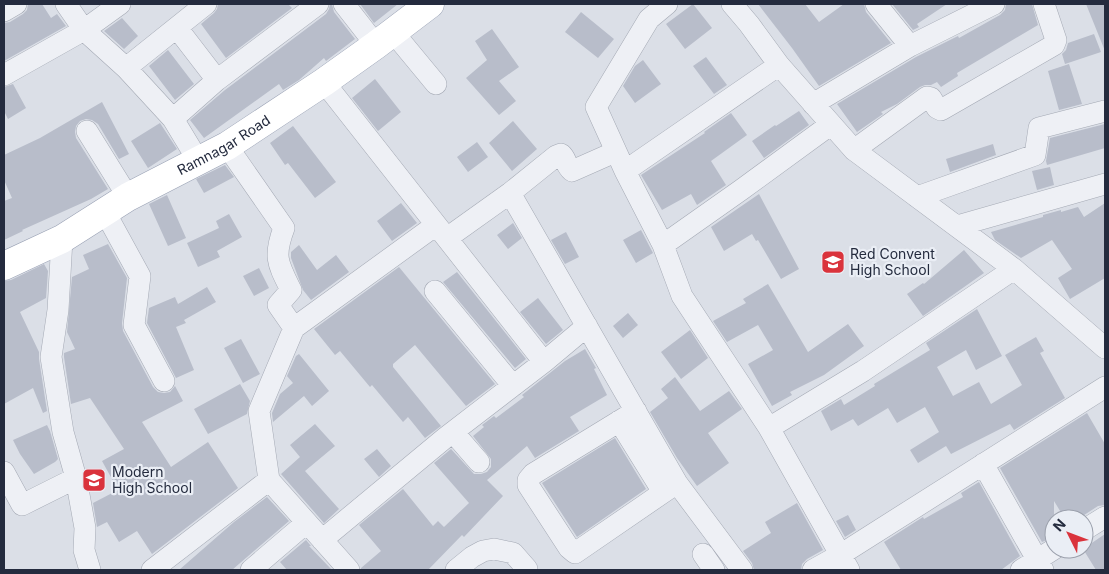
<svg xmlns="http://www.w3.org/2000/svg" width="1109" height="574" font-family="Inter,sans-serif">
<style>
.building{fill:#b8bdca}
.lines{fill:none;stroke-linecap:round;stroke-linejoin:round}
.minor-casing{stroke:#a4a9b4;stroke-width:22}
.major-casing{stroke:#99a1b4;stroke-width:29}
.minor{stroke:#eef0f5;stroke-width:21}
.major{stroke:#fff;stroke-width:28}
.labels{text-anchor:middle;stroke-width:4.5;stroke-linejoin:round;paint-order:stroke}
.street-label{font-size:14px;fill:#242b3e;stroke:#eaeef5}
.poi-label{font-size:14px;fill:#242b3e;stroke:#eaeef5;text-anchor:start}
</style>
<rect width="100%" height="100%" fill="#dbdfe7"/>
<path class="building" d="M28,4H42L51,18L57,14L66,26L4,61V23L10,22L23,14L27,10Z
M218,4H288L292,8L226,58L201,24L214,13L217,9Z
M330,4H332L334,12L355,39L326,61L324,58L299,80L283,90L279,84L204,138L190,120L225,90L326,14L329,9Z
M360,4H398L374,23Z
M693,4L712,28L685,49L666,24Z
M758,4H805L819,22L844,4H864L866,12L891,43L819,86L792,48Z
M892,4H947L917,24L919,27L913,30Z
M1006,4H1032L1038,25L957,73L958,76L941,87L937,82L931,85H925L920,87L897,104L881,112L883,114L857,132L837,104L916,57L958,36L959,38L1000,15L1005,10Z
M1086,4H1105V51Z
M581,12L614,39L598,58L565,32Z
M122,18L138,36L124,49L104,31Z
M492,29L519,67L499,81L516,101L499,115L466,78L487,60L475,41Z
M1094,34L1101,52L1065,64L1062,54L1066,50L1068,43Z
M168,50L194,84L175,100L149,66Z
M706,57L727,85L714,94L693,66Z
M643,60L661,84L635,103L623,86L635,66Z
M1069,64L1082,104L1059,110L1048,71Z
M375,79L401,112L378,131L352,98Z
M13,84L26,108L8,119L4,111V87Z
M102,102L129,154L119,159L98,124L92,120L86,119L80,121L76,126L75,132L76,138L108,189L91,199L22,230L23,231L4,240V201L12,198L4,180V155L40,138Z
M799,111L809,125L764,158L752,141L775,125L776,126Z
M731,113L747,135L711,161L726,185L697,205L691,194L662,210L641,175L705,133L704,132Z
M513,121L537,149L512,171L489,143Z
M160,123L177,149L148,168L131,141Z
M1105,124V148L1047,165L1046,161L1050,138Z
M293,126L336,182L315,198L288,163L285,165L270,143Z
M477,142L488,157L468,172L457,157Z
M993,144L996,155L950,172L946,159Z
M225,165L234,177L204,193L196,179Z
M1050,167L1054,185L1037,190L1032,171Z
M759,194L799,269L781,279L758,240L756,241L752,234L724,251L711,227Z
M167,195L186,238L168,246L149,204Z
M401,203L417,223L392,241L377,221Z
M1105,203V278L1070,299L1058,278L1072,269L1052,240L1021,258L995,240L991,232L1043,217V215L1061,210V212L1078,207L1084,217Z
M229,214L242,237L217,251L220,257L198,267L187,243L219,228L216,221Z
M513,223L522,238L508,249L497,235Z
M641,230L653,253L636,263L623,240Z
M566,232L579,257L565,264L551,240Z
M108,244L127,278L122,323L123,331L153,387L158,392L164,393L170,392L175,386L183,401L142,422L171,467L208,442L238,488L152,554L137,531L119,542L107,522L97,527L93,503L118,490L102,461L124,449L90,398L71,404L64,357V353L75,349L67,332L72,277L89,269L83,255Z
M299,245L317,270L336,255L349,272L311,300L303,290L291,258V252Z
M964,250L984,273L923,316L907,294L923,283L924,284Z
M44,264L48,271L46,298L20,312L39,352V359L47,411L43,413L33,388L4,404V281L11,280Z
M399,267L495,384L466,406L415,345L393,364V367L441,426L425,438L408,417L403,422L372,385L370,387L340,351L335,355L314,329Z
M259,268L269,288L254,296L243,276Z
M457,272L526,359L515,368L443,282Z
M768,284L808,352L848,324L864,346L824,375L790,392L792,395L772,406L748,364L773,350L758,325L727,342L713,321L746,303L743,299Z
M207,287L216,302L184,320L186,323L176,327L194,370L176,378L147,323L149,308L175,297L178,304Z
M538,298L563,330L546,344L520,312Z
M977,309L1002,356L976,370L966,350L937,367L953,396L979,382L991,404L1022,385L1005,355L1036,337L1044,351L1040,353L1065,398L1014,430L1010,424L951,454L946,446L918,463L910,450L939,432L925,407L897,423L888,408L858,426L853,419L831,431L821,411L841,399L844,405L875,386L874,384L930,350L926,343Z
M628,313L638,325L623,338L613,326Z
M690,330L708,358L681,379L661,352Z
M241,339L260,374L243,383L224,348Z
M585,349L596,368L594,369L607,395L570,417L579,431L535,458L527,446L487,480L503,496L464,537L462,535L428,570H361V568L381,551L359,525L403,489L433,526L438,521L444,527L469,503L434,463L451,449L474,474H481L487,472L491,467V459L473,436L484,427L482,425L494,416L496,418L524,397L522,395L565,361Z
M299,354L329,391L312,406L304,396L273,422L272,413L280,394L293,383L287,376L296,356Z
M675,377L700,411L729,391L742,409L708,433L729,463L697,486L677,458L650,412L668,398L661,389Z
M240,384L250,401L247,414L208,434L194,409Z
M1087,413L1105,444V505L1098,506L1078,519H1065L1054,501V537L1042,542L1000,468Z
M315,424L335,446L305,471L339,509L324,523L281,474L300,457L290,445Z
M47,425L50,431L58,459L55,462L34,474L20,454L13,440Z
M615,438L646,489L577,537L542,483Z
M377,449L391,466L379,477L364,459Z
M979,482L1020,556L1001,570H901L884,542L923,517L924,519L963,497L961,493Z
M267,497L289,521L232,570H179L234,522Z
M797,503L823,550L807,559L802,564L801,570H754L752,563L743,551L771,533L765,522Z
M848,515L856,530L845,537L836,521Z
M1105,534V570H1096L1083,549Z
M306,540L311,546H309L332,570H287L280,562Z"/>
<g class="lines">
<g class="minor-casing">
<path id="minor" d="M66,4L84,30L126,68L173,119L199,162
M344,4L376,45
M667,4L649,19L596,107L625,171L663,245L682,296L769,428L849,570
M732,4L749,24L779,65L854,150L1014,269L1105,348
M876,4L910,46
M4,11L16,4
M177,28L217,80
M393,32L436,84
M126,68L206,4
M4,75L84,30L120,4
M813,104L910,46L994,4
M173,119L217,80L318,4
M87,131L128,197
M227,146L284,228C273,257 278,264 291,290L278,305L294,328L259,411L269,480
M854,150L927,97L931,98L937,108L941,110L1054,45L1056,40L1044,4
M625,171L779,65
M510,193L677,483L742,570
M917,197L1035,155L1039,128L1105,111
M105,212L140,276L134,325L164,381
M957,226L1105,184
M447,238L510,193L556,156L561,154C567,159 565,165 572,171L615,152
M62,239L58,310L51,357L63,432L76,478L85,528L84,550L90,570
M663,245L741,190L830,125
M435,291L513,386
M294,328L436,225
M544,362L587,326
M636,411L533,474L528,480V485L569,548L575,553L677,483
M619,421L663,492
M769,428L863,371L1014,269
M453,432L479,462
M983,464L1043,570
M4,472L22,505L76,478
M1084,530L1105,517
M322,540L445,438L544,362L324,82
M703,554L714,570
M152,570L269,480L349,570
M251,570L306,523
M456,570L472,557L483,551L494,549L513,553L527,569
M813,570L840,555L1105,387
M1021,570L1054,549"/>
</g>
<g class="major-casing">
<g id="major">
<path id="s1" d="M4,266L62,239L128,197L227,146L324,82L376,45L430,4"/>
</g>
</g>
<use href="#minor" class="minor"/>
<use href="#major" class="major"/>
</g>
<defs>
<g id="university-square" transform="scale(1.25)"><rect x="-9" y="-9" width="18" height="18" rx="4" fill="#da333c" stroke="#eaeef5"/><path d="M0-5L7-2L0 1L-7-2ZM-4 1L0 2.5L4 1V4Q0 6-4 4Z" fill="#fff"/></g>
</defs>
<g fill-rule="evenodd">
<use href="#university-square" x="833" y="262"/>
<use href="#university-square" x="94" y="480"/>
</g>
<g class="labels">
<g class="street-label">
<text dy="5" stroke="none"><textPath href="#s1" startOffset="251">Ramnagar Road</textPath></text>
</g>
<g class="poi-label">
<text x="850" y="259">Red Convent<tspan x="850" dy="16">High School</tspan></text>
<text x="112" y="477">Modern<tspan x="112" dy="16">High School</tspan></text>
</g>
</g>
<rect width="1109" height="574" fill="none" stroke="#242b3e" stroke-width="10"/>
<g transform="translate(1069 534) rotate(312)"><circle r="24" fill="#eaeef5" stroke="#9ba0ac"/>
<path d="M0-4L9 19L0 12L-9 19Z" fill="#da333c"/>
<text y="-8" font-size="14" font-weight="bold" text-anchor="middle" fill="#242b3e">N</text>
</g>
</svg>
